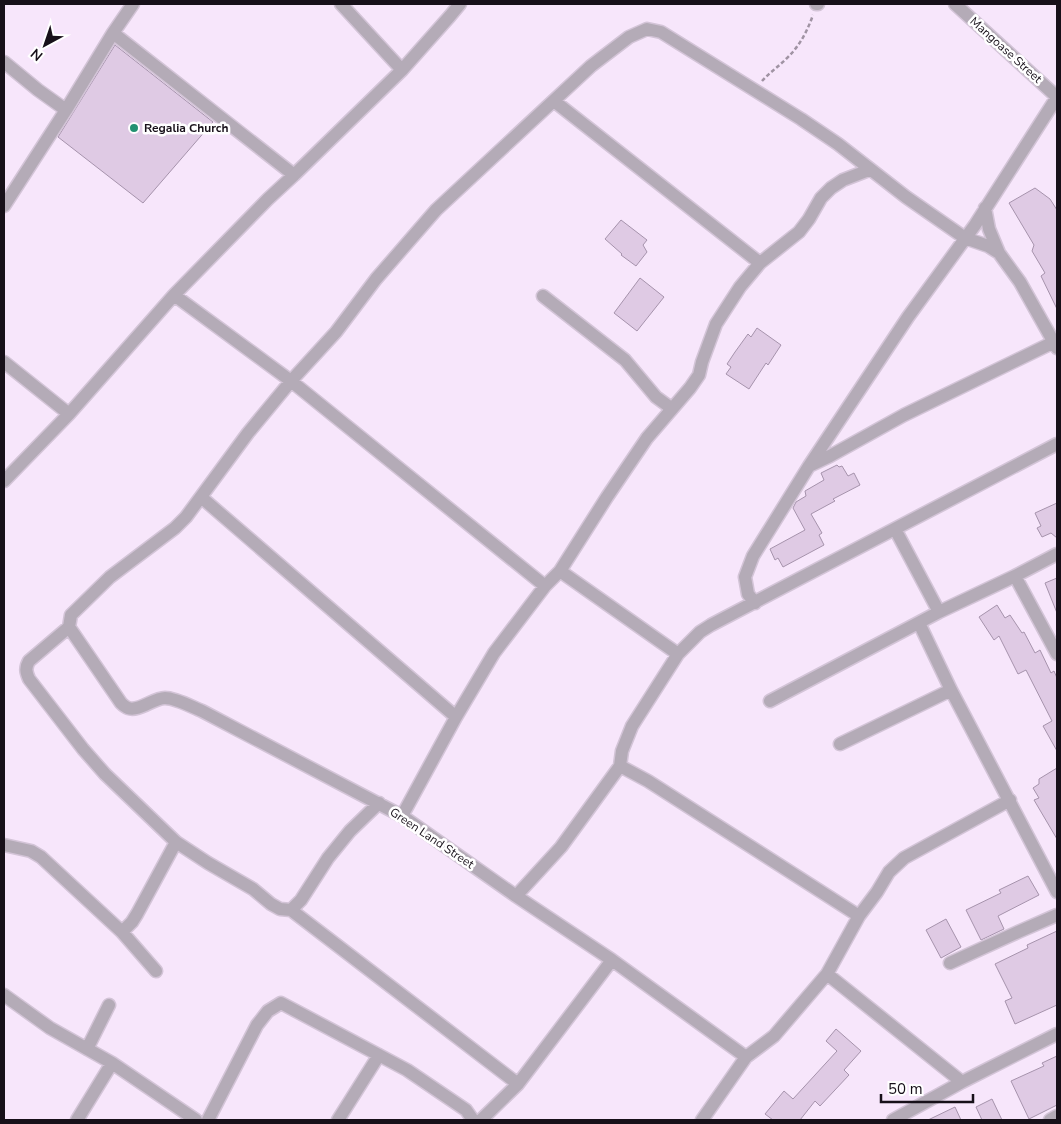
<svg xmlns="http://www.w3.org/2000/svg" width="1061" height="1124" font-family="'Nunito Sans',sans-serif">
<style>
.building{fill:#dfcae4;stroke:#a693ac}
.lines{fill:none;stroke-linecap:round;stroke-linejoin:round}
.minor-casing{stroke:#d3c4d7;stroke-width:15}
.path{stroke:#a093a3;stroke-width:2.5;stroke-dasharray:4 2.5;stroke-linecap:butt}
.minor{stroke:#b4abb7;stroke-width:12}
.poi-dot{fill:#229171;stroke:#fff;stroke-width:2}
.labels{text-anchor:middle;stroke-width:5;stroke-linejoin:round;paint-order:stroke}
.street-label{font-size:12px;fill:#171019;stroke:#fff}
.poi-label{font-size:12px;font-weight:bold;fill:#171019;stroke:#fff;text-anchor:start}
</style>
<rect width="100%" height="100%" fill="#f7e6fb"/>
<path class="building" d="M115,45L213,122L143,203L58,137Z
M1035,188L1050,199L1057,210V309L1041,276L1045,273L1032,251L1034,245L1009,203Z
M621,220L647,240L643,245L647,252L636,266L621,255L622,254L605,239Z
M640,278L664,297L637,331L614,313Z
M757,328L781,345L768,365L766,363L749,389L726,374L731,367L727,364L735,352L748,334L751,337Z
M837,465L839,467L842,466L848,476L854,473L860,485L833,499L835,501L811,514L822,533L819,535L824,545L783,567L778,558L775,560L770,549L805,530L793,508L796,502L806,496L805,491L824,480L821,473Z
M1057,503V538L1051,533L1042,537L1037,528L1041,526L1035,513Z
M1057,578V613L1045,583Z
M997,605L1005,618L1010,615L1022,633L1024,632L1035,653L1040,650L1051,673L1054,671L1057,678V751L1043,726L1052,721L1026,670L1018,674L999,636L994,640L979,617Z
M1057,768V839L1034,800L1039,798L1033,788L1039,784V779Z
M1028,876L1039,895L998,916L1004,929L981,940L966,910L1001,893L999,890Z
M946,919L961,947L941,958L926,930Z
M1057,931V1005L1015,1024L1005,1001L1012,998L995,964L1028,948L1027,945Z
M836,1029L861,1051L844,1070L849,1075L820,1106L815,1101L800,1120H773L765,1114L784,1091L793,1099L837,1051L826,1041Z
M1057,1056V1105L1029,1119L1011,1081L1044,1066L1042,1063Z
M992,1099L1002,1120H982L976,1107Z
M955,1107L961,1120H928Z"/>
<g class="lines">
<g class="minor-casing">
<path id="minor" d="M341,4L402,70
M816,4H818
M955,4L1057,97
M113,33L294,175
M4,62L38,90L66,110
M554,101L760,263
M4,206L66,110L113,33L133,4
M985,208L989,229L999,253L1020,282L1057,348
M174,295L291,381L545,586
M543,296L625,360L656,397L671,408
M4,362L69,414
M809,466L830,456L904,415L1054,342
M4,481L69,414L174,295L268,199L294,175L402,70L450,16L460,4
M201,497L456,717
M895,529L939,612
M560,571L678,654
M1015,576L1057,654
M755,603L748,594L745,577L753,556L809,466L908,317L975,225L1057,97
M919,623L951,690L1057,892
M69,627L121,703C123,705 125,707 128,708C139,712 153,698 165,698C176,698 192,707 202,711L402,816L516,896L612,960L746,1057
M770,701L939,612L1015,576L1057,554
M840,744L951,690
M620,766L648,781L859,916
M402,816L456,717L494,653L545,586L560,571L607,497L647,438L690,388L699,375L702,362L716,324L740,287L760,263L799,232L809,219L821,198L831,188L843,180L869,170
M4,845L31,851L41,857L122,932L156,971
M516,896L561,847L620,766L622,751L632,726L678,654L700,632L711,625L1057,444
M291,910L301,900L328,858L350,831L379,803
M122,932L132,922L137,914L176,842
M950,963L1018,932L1057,915
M827,974L962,1082
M4,995L50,1028L112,1063L196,1120
M87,1049L109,1005
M518,1084L291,910L280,909L271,904L253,889L208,863L176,842L105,774L83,749L29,679C26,672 25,668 29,661L69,627L71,615L110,577L175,528L186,517L248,433L291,381L336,332L376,279L436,210L591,66L629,37L647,29L661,32L801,119L838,144L906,197L965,238L988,246L999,253
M77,1120L112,1063
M208,1120L257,1025L268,1011L281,1003L407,1070L466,1110L473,1120
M338,1120L379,1055
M481,1120L518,1084L612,960
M702,1120L746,1057L774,1036L827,974L859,916L877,892L889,872L904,858L1010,800
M893,1120L962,1082L1057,1034
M1050,1120L1057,1116"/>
</g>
<path class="path" d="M762,81C769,73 778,67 786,59C799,47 807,32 813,15"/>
<use href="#minor" class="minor"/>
</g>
<circle class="poi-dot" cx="134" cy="128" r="5"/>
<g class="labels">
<g class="street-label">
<text transform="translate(1006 50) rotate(42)" y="4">Mangoase Street</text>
<text transform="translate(432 838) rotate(34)" y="4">Green Land Street</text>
</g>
<g class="poi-label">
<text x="144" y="132">Regalia Church</text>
</g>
</g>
<rect width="1061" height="1124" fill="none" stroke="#171019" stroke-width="10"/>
<g transform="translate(45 45) rotate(220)" stroke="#ffffff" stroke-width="4" paint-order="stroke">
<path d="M0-4L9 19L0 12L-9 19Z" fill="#171019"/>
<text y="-8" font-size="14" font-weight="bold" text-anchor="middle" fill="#171019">N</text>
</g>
<path d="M881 1094v8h92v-8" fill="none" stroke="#171019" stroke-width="2.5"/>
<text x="888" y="1094" font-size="15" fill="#171019" stroke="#ffffff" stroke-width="4" paint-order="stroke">50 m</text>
</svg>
